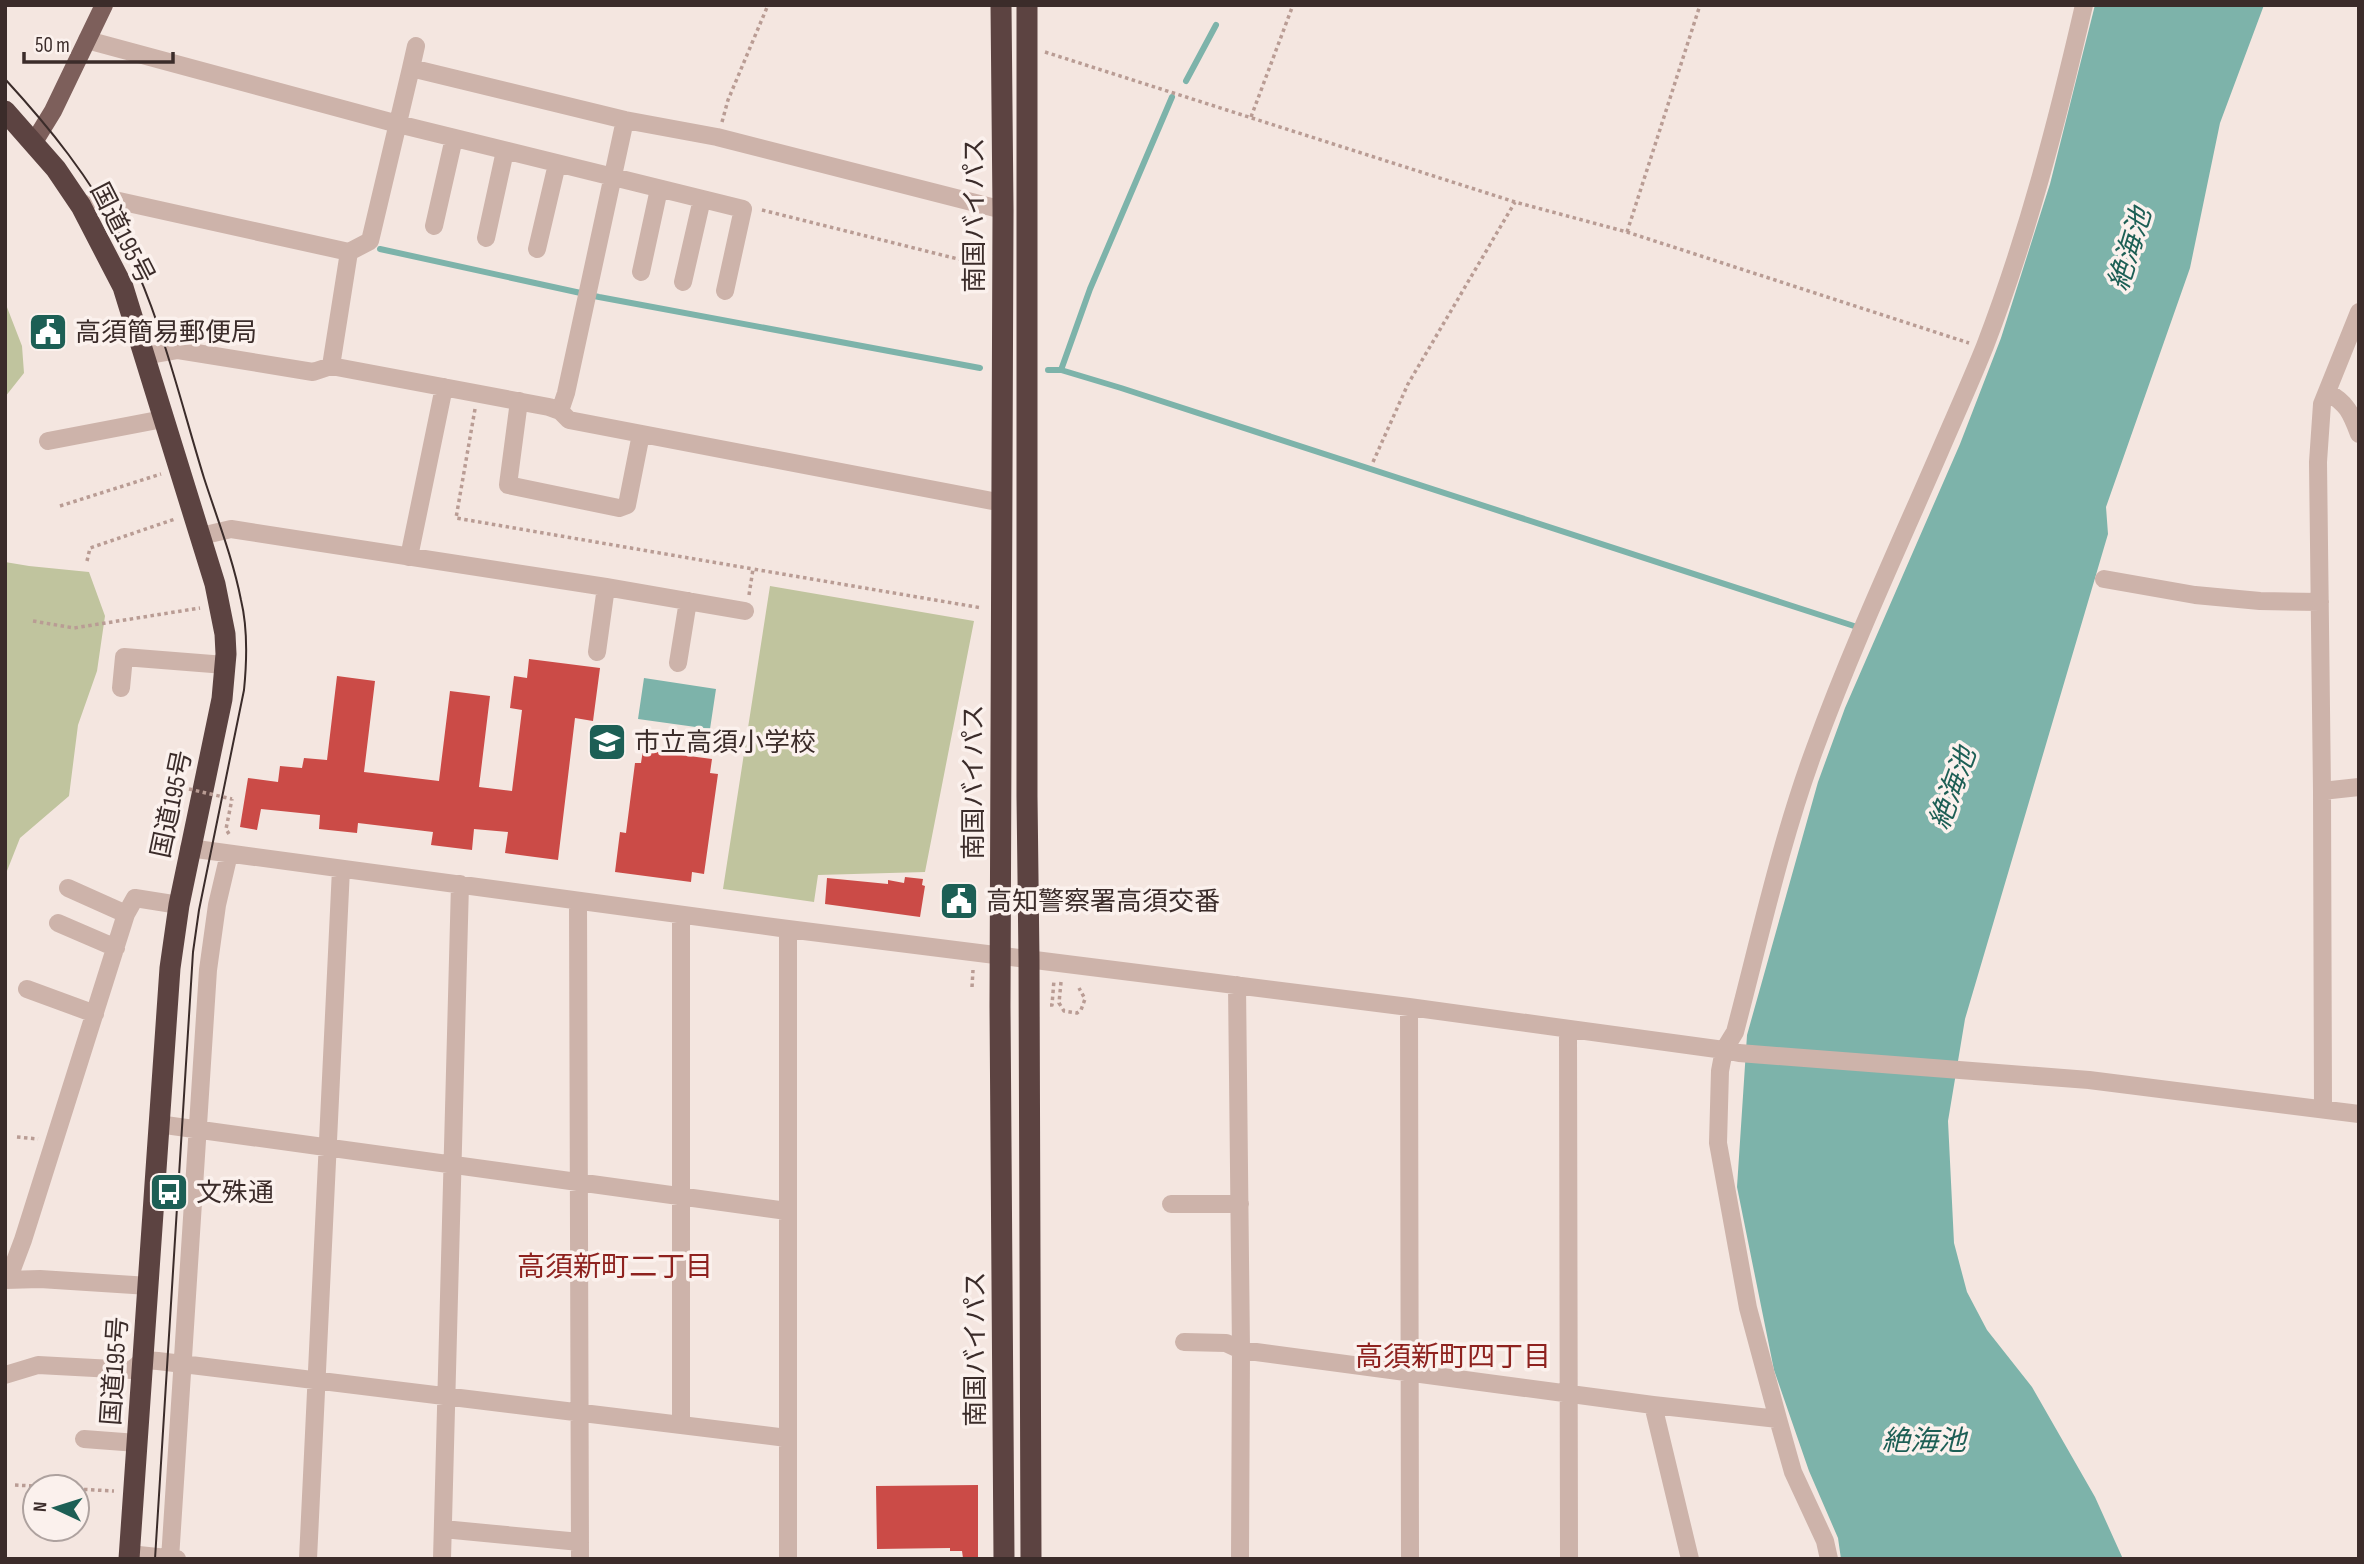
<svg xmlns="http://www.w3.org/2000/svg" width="2364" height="1564" font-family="'Sofia Sans Condensed','Noto Sans JP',sans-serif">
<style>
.green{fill:#c0c49e}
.water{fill:#7db3aa}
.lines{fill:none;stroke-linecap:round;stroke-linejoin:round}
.stream{stroke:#7db3aa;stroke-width:6}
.building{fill:#cb4b47}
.path{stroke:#b99c94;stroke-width:3.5;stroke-dasharray:3.5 3.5;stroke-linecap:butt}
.minor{stroke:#cdb3aa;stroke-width:18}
.major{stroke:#7d5f5b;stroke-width:18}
.highway{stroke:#5c4341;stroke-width:21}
.tram{stroke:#3b2c2a;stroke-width:2}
.path-bridge{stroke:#b99c94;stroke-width:3.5;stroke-dasharray:3.5 3.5;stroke-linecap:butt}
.labels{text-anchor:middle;stroke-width:7;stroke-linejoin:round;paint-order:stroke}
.street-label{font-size:26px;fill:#3b2c2a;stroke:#fbf1ed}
.poi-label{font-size:26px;fill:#3b2c2a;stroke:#fbf1ed;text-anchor:start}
.water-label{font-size:28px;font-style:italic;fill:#1d5f55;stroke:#fbf1ed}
.neighbourhood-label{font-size:28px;fill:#8e221f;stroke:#fbf1ed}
</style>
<rect width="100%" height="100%" fill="#f4e6e0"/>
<path class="green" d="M5,302L22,346L24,373L5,397Z
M5,562L29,566L89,572L105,616L97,671L78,725L69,796L20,838L5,876Z
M770,586L974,621L925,872L818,875L814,902L723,889Z"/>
<path class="water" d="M2095,5H2264L2220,123L2190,268L2106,507L2108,534L1965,1019L1948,1121L1954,1243L1967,1292L1987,1330L2032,1387L2095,1497L2123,1559H1841L1838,1538L1809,1471L1774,1370L1737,1187L1747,1035L1818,782L1845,708L1960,444L2001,338L2050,184Z
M644,678L716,689L710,729L638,719Z"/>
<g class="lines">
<path class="stream" d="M1186,81L1216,25
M380,249L599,297L980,368
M1048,370H1061L1121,388L1854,626
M1061,370L1090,289L1172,97"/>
</g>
<path class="building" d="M529,659L600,668L593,721L575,718L558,860L505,853L508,832L474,829L472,850L431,845L433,832L358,823L357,833L319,829L320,815L261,809L257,830L240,827L248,778L278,782L280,766L302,768L304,758L327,760L337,676L375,681L364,772L439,781L450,691L490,696L479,787L512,791L522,710L510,708L514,676L527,678Z
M643,750L712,759L710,773L718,774L704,874L692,872L691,882L615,872L620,832L626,833L635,763H641Z
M905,877L923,879L922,885L925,886L920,917L825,904L827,878L888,884V880L904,883Z
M978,1485V1558H963L962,1551H950V1548L877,1549L876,1486Z"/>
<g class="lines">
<path class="path" d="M1045,52L1515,202L1627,232L1969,343
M1251,117L1293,5
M722,122L728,100L768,5
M762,210L982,265
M1627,232L1700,5
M475,409L456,518L753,569
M1373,462L1408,384L1515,202
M60,506L161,474
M87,561L90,548L175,519
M749,595L753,569L982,608
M33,621L74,628L200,608
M229,834L226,829L232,799
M1061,982L1059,1003L1064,1011L1077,1013L1081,1010L1085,999L1079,988
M972,987L973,970
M1050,1005H1052L1054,980
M17,1137L38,1139
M15,1485L52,1487
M77,1489L114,1491"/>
<path class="minor" d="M87,40L398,124L743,209L725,291
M411,68L416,46
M81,206L110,199L349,252
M434,226L454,138
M486,238L505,151
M537,249L557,164
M641,272L659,189
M683,282L702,199
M144,356L178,350L313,372L331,366L549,407L560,411L569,420L1003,503
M331,366L349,252L370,241L411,68L625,120L717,137L1003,210
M2327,392C2347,403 2351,413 2359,434
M519,401L508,485L619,508L627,505L641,434
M560,411L566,393L625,120
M48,441L163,419
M201,536L231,529L606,587L745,611
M409,557L444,387
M2104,579L2195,595L2260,601L2320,602
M597,652L606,587
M678,663L688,601
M121,688L124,657L225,665
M2322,791L2359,787
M189,848L788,929L1409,1007L1724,1050L1739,1053L2089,1080L2359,1114
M68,888L126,914
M578,901L580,1559
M58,923L116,948
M788,929V1559
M1237,985L1241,1350L1240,1559
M27,989L95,1014
M1409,1007L1410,1559
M1568,1030L1569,1559
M2323,1109L2322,791L2318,462L2322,404L2359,312
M158,1124L787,1211
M1171,1204H1240
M5,1280L40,1279L149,1286
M8,1280L23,1240L126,914L135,898L179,905
M1184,1342L1226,1343L1241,1350L1653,1405L1778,1419
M5,1375L38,1365L132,1370L143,1360L158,1361L787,1438
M1653,1405L1690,1559
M681,1425V915
M84,1439L137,1443
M443,1529L580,1542
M129,1554L177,1559
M170,1559L208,970L217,905L229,854
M308,1559L341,869
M442,1559L460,884
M1829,1559L1825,1541L1793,1472L1778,1419L1748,1308L1718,1143L1720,1071L1724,1050L1735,1032C1760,937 1781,840 1815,748C1852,647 1897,550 1940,451C1955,416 1971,381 1985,346C2028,234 2057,122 2084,5"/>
<path class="major" d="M34,142L53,111L104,5"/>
<path class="highway" d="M1001,5L1003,210L1000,1006L1004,1559
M1027,5V796L1029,959L1031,1559
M5,111L56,169L81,206L123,287L215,584L225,634L226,654L222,699L179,905L170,968L129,1559"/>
<path class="tram" d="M5,79C50,128 90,178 121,237C160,312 179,397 204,478C217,518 233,559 241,600C248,629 247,660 244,690L199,910L193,952L155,1559"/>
<path class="path-bridge" d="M189,789L232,799"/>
</g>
<defs>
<g id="civic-square" transform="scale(2.0125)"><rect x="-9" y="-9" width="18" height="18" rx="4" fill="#1d5f55" stroke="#fbf1ed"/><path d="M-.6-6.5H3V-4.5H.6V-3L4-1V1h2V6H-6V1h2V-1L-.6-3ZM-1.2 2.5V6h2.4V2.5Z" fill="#fff"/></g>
<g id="school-square" transform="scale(2.0125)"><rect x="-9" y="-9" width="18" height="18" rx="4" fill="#1d5f55" stroke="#fbf1ed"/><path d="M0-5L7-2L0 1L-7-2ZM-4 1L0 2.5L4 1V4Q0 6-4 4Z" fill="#fff"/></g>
<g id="bus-square" transform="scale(2.0125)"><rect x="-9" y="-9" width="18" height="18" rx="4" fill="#1d5f55" stroke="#fbf1ed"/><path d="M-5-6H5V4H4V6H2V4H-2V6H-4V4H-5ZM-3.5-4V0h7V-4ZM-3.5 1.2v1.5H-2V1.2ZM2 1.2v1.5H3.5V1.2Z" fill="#fff"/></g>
</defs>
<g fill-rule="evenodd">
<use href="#civic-square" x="48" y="332"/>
<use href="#school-square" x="607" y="742"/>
<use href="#civic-square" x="959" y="901"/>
<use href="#bus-square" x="169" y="1192"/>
</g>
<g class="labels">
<g class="street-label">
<text transform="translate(974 215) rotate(-90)" y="9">南国バイパス</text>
<text transform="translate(123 233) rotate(63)" y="9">国道195号</text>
<text transform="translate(973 782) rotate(-90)" y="9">南国バイパス</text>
<text transform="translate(171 804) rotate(-78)" y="9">国道195号</text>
<text transform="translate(975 1349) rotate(-90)" y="9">南国バイパス</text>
<text transform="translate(114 1371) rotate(-86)" y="9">国道195号</text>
</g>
<g class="poi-label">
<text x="75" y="341">高須簡易郵便局</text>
<text x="634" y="751">市立高須小学校</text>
<text x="986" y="910">高知警察署高須交番</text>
<text x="196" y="1201">文殊通</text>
</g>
<g class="water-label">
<text transform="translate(2129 249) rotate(-73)" y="10">絶海池</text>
<text transform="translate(1952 788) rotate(-70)" y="10">絶海池</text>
<text x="1924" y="1450">絶海池</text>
</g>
<g class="neighbourhood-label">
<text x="615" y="1276">高須新町二丁目</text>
<text x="1453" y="1366">高須新町四丁目</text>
</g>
</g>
<rect width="2364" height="1564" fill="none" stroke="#3b2c2a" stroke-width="14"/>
<g transform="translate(56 1508) rotate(274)"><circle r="33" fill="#fbf1ed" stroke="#aea29f" stroke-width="2"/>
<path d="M0-5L12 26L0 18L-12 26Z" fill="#1d5f55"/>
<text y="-10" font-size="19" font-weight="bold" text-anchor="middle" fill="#3b2c2a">N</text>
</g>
<path d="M24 52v10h149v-10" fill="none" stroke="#3b2c2a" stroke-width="3.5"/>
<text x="35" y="52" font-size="21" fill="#3b2c2a" stroke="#fbf1ed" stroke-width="5" paint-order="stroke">50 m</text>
</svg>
